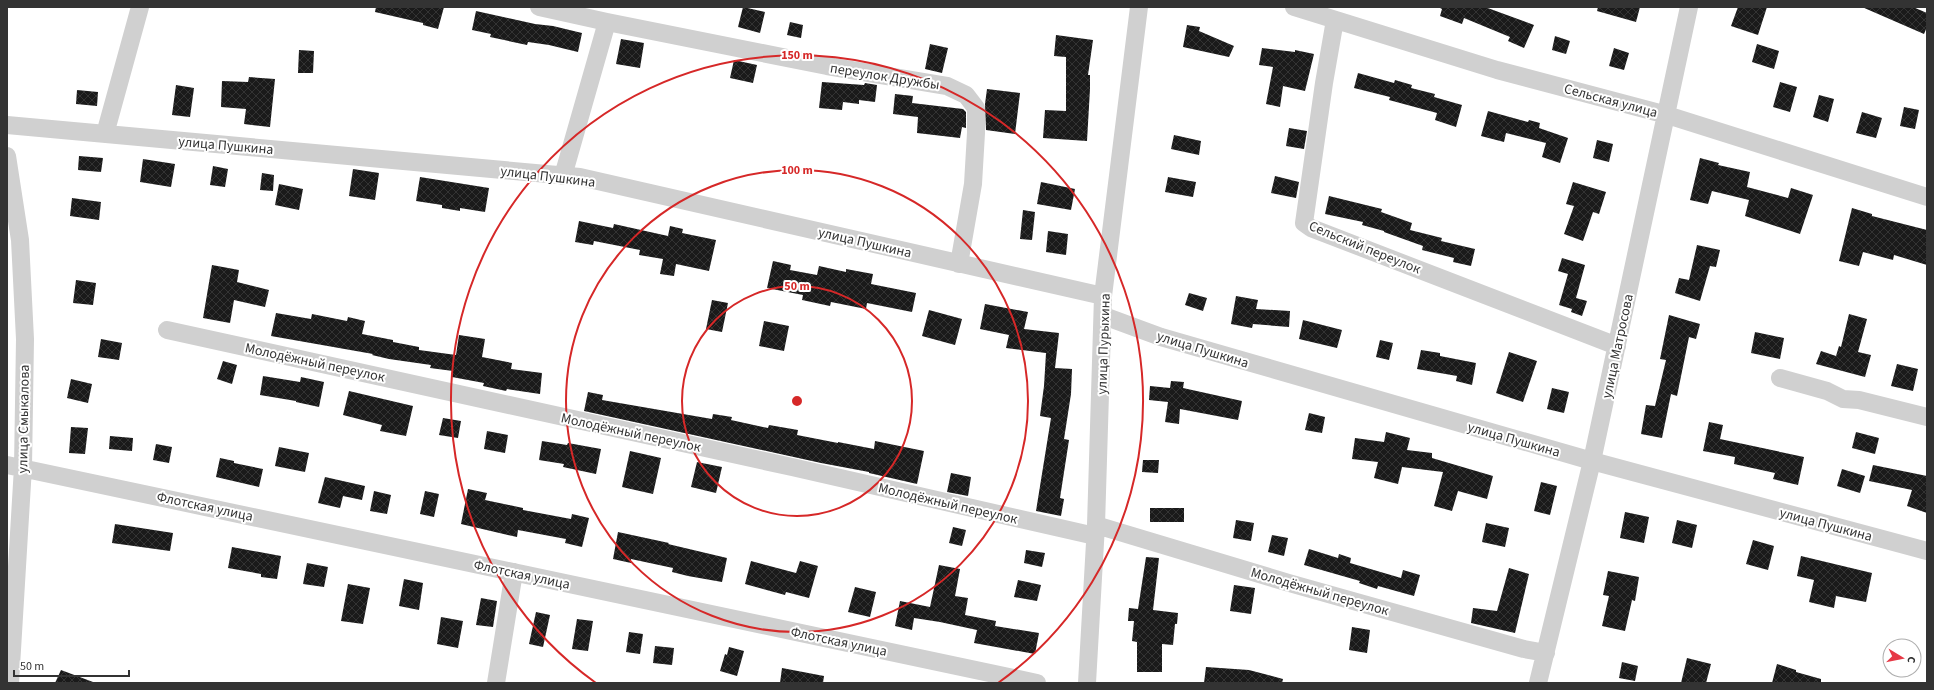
<svg xmlns="http://www.w3.org/2000/svg" width="1934" height="690" font-family="'Source Sans 3',sans-serif">
<style>
.building{fill:url(#building-cross-hatch)}
.lines{fill:none;stroke-linecap:round;stroke-linejoin:round}
.minor{stroke:#d0d0d0;stroke-width:18}
.ring{fill:none;stroke:#d62828;stroke-width:2}
.labels{text-anchor:middle;stroke-width:4;stroke-linejoin:round;paint-order:stroke}
.street-label{font-size:14px;fill:#333;stroke:#fff}
.centre{fill:#d62828;stroke:#fff;stroke-width:2}
.ring-label{font-size:12px;text-anchor:middle;font-weight:bold;fill:#d62828;stroke:#fff;stroke-width:4;stroke-linejoin:round;paint-order:stroke}
</style>
<defs>
<pattern id="building-cross-hatch" width="8" height="8" patternUnits="userSpaceOnUse"><rect width="8" height="8" fill="#1a1a1a"/><path d="M0 0l8 8M0 8l8-8" fill="none" stroke="#333"/></pattern>
</defs>
<rect width="100%" height="100%" fill="#fff"/>
<path class="building" d="M376,7H444L438,29L423,25V23L375,12Z
M743,7L765,12L760,33L738,27Z
M1438,7H1485L1534,25L1524,48L1508,41L1510,37L1464,18L1462,24L1440,16L1442,9Z
M1598,7H1640L1636,22L1597,11Z
M1738,7H1767L1758,35L1731,26Z
M1862,7H1913L1927,13V27L1924,34Z
M476,11L535,24L553,26L582,33L578,52L549,45L528,42L527,45L490,37L491,34L472,30Z
M790,22L803,25L801,38L787,35Z
M1187,25L1200,27L1199,31L1234,46L1229,57L1183,47Z
M1056,35L1093,40L1088,75H1090V89L1087,141L1043,138L1045,110L1066,111V57L1054,56Z
M1555,36L1570,41L1566,54L1552,50Z
M621,39L644,43L640,68L616,64Z
M930,44L948,48L942,73L925,69Z
M1757,44L1779,51L1774,69L1752,62Z
M1262,48L1295,52V50L1314,54L1305,91L1283,86L1280,107L1266,104L1273,67L1259,65Z
M1614,48L1629,53L1624,70L1609,66Z
M299,50L314,51L313,73H298Z
M734,60L757,65L753,83L730,78Z
M1358,73L1394,83L1395,80L1412,85L1411,88L1435,94L1434,97L1462,105L1456,127L1435,120L1437,113L1389,100L1390,97L1354,88Z
M249,77L275,79L270,127L244,124L246,109L221,107L222,81L248,82Z
M822,82L864,85L865,83L877,85L875,102L859,100V104L843,102L842,110L819,108Z
M1780,82L1797,87L1790,112L1773,107Z
M176,85L194,88L190,117L172,115Z
M987,89L1020,93L1015,134L986,130L985,104Z
M77,90L98,92L97,106L76,104Z
M895,94L913,96L912,103L963,109L966,112V128L962,127L960,138L917,133L918,117L893,114Z
M1819,95L1834,99L1828,122L1813,117Z
M1904,107L1919,110L1915,129L1900,126Z
M1488,111L1528,122L1529,120L1540,123L1539,128L1568,138L1560,163L1542,157L1546,143L1506,133L1504,142L1481,136Z
M1862,112L1882,118L1876,138L1856,133Z
M1289,128L1307,131L1304,149L1286,146Z
M1174,135L1201,141L1199,155L1171,149Z
M1597,140L1613,144L1609,162L1593,158Z
M79,156L103,158L101,172L78,170Z
M1700,158L1719,163L1718,165L1750,172L1747,187L1788,198L1791,188L1813,195L1800,234L1745,216L1749,200L1712,191L1708,204L1690,200Z
M143,159L175,164L171,187L140,182Z
M213,166L228,169L225,187L210,185Z
M353,169L379,173L375,200L349,196Z
M262,173L274,175L273,191L260,190Z
M1275,176L1299,182L1296,198L1271,193Z
M420,177L489,188L485,212L460,208V211L442,208V205L416,201Z
M1168,177L1196,182L1193,197L1165,192Z
M1041,182L1075,189L1071,210L1037,204Z
M1573,182L1606,192L1599,214L1593,212L1583,241L1564,234L1574,206L1566,204Z
M279,184L303,189L299,210L275,205Z
M1329,196L1382,209L1381,212L1412,223L1410,230L1442,238L1441,241L1475,249L1471,266L1453,262L1454,258L1422,250L1423,246L1384,232V231L1362,225L1363,222L1325,214Z
M72,198L101,202L99,220L70,216Z
M1852,208L1872,214V216L1927,230V265L1894,255L1893,260L1863,252L1859,266L1839,261Z
M1023,210L1035,212L1032,240L1020,239Z
M579,221L613,228L614,224L668,236L670,226L683,229L682,233L716,240L709,271L676,264L674,276L660,274L663,259L639,255L640,250L594,241L593,245L575,242Z
M1048,231L1068,234L1066,255L1046,252Z
M1697,245L1720,250L1716,267L1710,266L1700,301L1675,293L1679,278L1689,280Z
M1562,258L1585,265L1576,298L1587,301L1582,316L1571,312L1572,309L1559,305L1568,274L1558,271Z
M773,261L791,265L790,270L817,275L819,266L846,272V269L873,274L871,284L916,293L912,312L867,303L866,309L831,302L830,306L802,300L803,295L767,288Z
M212,265L239,270L237,282L269,290L265,307L234,300L230,323L203,318Z
M76,280L96,283L93,305L73,303Z
M1189,293L1207,298L1203,311L1185,305Z
M1236,296L1258,300L1256,309L1290,311L1289,327L1253,324L1252,328L1231,324Z
M712,300L728,303L722,332L706,329Z
M985,304L1028,312L1024,329L1059,333L1055,368L1072,369L1071,394L1064,439L1069,440L1060,498L1064,499L1061,516L1036,511L1051,418L1040,416L1044,386L1046,353L1006,348L1009,335L980,329Z
M929,310L962,319L955,345L922,336Z
M276,313L311,319L312,314L347,321L348,317L365,321L362,334L393,340V342L419,347V350L456,355L459,335L485,339L482,357L512,363L511,369L542,373L540,394L507,389L506,391L483,386L484,383L452,377L453,371L430,368L431,365L389,359L372,355L373,354L271,336Z
M1849,314L1867,319L1858,352L1871,355L1865,377L1816,364L1821,351L1836,356L1839,346L1841,347Z
M1669,315L1700,324L1696,339L1689,337L1677,396L1671,394L1662,438L1641,434L1646,405L1655,406L1666,360L1660,359Z
M1303,320L1342,330L1337,348L1299,339Z
M764,321L789,326L784,351L759,346Z
M1755,332L1784,338L1780,359L1751,353Z
M101,339L122,343L119,360L98,357Z
M1380,340L1393,343L1389,360L1376,357Z
M1421,350L1440,353V356L1476,363L1472,385L1456,381L1457,376L1417,369Z
M1509,352L1537,361L1523,402L1496,393Z
M223,361L237,365L232,384L217,379Z
M1897,364L1918,369L1913,391L1891,386Z
M263,376L300,382L301,377L324,382L319,407L296,402V401L260,395Z
M71,379L92,384L88,403L67,398Z
M1171,381L1184,382L1183,388L1242,401L1238,420L1180,409L1179,424L1165,422L1168,402L1149,400L1150,386L1170,388Z
M1552,388L1569,392L1564,413L1547,409Z
M349,391L413,406L406,436L380,431L382,425L343,415Z
M588,392L603,395L602,400L712,419L713,414L732,417L731,420L768,428L769,425L798,430L797,435L838,443V442L874,449L875,441L924,451L917,484L869,473V472L821,463L584,411Z
M1309,413L1325,417L1322,433L1305,430Z
M443,418L461,421L458,438L439,435Z
M1709,422L1723,425L1720,439L1804,457L1798,485L1773,479L1775,473L1734,464L1735,457L1703,451Z
M71,427L88,428L85,454L69,453Z
M487,431L508,435L505,453L484,449Z
M1386,432L1410,438L1407,450L1432,453V458L1493,476L1487,499L1458,491L1452,511L1434,506L1443,472L1402,467L1398,484L1374,478L1378,462L1352,459L1355,438L1384,442Z
M1856,432L1879,438L1875,454L1852,448Z
M110,436L133,438L132,451L109,449Z
M542,441L567,445L568,443L601,449L596,474L563,467L564,464L539,460Z
M156,444L172,447L169,463L153,460Z
M279,447L309,453L305,472L275,466Z
M630,451L661,458L653,494L622,487Z
M220,458L234,461V463L263,469L259,487L216,477Z
M1143,460H1159L1158,473L1142,472Z
M697,462L722,467L716,493L691,487Z
M1873,465L1927,476V513L1907,506L1912,490L1869,481Z
M1842,469L1865,476L1860,493L1837,486Z
M951,473L971,477L968,496L947,492Z
M325,477L365,486L362,500L343,496L340,508L318,503Z
M1541,482L1557,486L1550,515L1534,511Z
M468,489L487,493L485,500L523,508V510L571,519L572,514L589,518L582,547L565,543L566,539L518,530L517,537L461,524Z
M374,491L391,495L387,514L370,511Z
M425,491L439,494L434,517L420,514Z
M1150,508H1184V522H1150Z
M1625,512L1649,517L1644,543L1620,538Z
M1236,520L1254,523L1251,541L1233,538Z
M1677,520L1697,525L1692,548L1672,543Z
M1486,523L1509,528L1505,547L1482,542Z
M115,524L173,533L170,551L112,543Z
M953,527L966,530L962,546L949,543Z
M618,532L669,543L668,544L727,558L722,582L688,576L672,572L673,568L631,559V563L613,559Z
M1272,535L1288,538L1284,556L1268,552Z
M1753,540L1774,546L1768,570L1746,564Z
M232,547L281,556L277,579L261,577V574L228,568Z
M1309,549L1338,558L1339,554L1351,558L1350,563L1401,578L1403,570L1420,575L1414,596L1378,586L1377,589L1359,583L1360,581L1304,565Z
M1026,550L1045,553L1042,567L1024,563Z
M1801,556L1872,573L1866,602L1836,596L1834,608L1809,602L1814,580L1797,576Z
M1146,557L1159,558L1153,610L1178,613L1177,624H1175L1173,645L1162,644V672H1137V642L1132,641L1134,621H1128L1129,608L1138,609Z
M751,561L796,573L800,561L818,566L809,598L786,592L785,595L745,584Z
M307,563L328,567L324,587L303,584Z
M939,565L960,569L955,596L968,598L965,615L996,621L995,626L1039,633L1035,654L974,643L977,630L940,622L914,618L912,630L895,626L900,601L930,607Z
M1509,568L1529,574L1515,633L1471,623L1473,608L1497,611Z
M1608,571L1639,577L1635,601L1632,600L1625,631L1602,626L1609,596L1603,595Z
M404,579L423,583L419,610L399,606Z
M1018,580L1041,585L1037,601L1014,597Z
M348,584L370,588L363,624L341,621Z
M1234,585L1255,588L1251,614L1230,611Z
M855,587L876,592L870,617L848,612Z
M481,598L497,601L493,627L476,625Z
M536,612L550,615L543,647L529,644Z
M441,617L463,621L458,648L437,644Z
M577,619L593,621L588,651L572,649Z
M1352,627L1370,630L1367,653L1349,650Z
M629,632L643,634L640,654L626,652Z
M655,646L674,648L672,665L653,663Z
M729,647L744,651L737,676L720,671L725,654L727,655Z
M1687,658L1711,664L1706,683H1681Z
M1622,662L1638,666L1635,681L1619,678Z
M1777,664L1796,670V672L1821,679V683H1772Z
M1206,667L1249,670L1283,679L1282,683H1204Z
M782,668L824,676L823,683H780Z
M61,670L93,682V683H55Z"/>
<g class="lines">
<path class="minor" d="M539,7L607,22L827,66L947,86L966,95L976,108V133L973,184L959,264
M1294,7L1497,70L1667,115L1927,197
M1335,20L1324,83L1304,223L1311,228L1617,346
M7,125L580,177L1103,296
M105,134L140,7
M7,156L20,240L25,339L23,467L10,683
M563,176L607,22
M1104,316L1161,337L1592,461L1927,551
M167,330L792,467L1095,536
M1780,378L1827,391L1843,399L1859,400L1927,417
M7,465L1037,683
M1096,525L1289,583L1524,649L1546,653
M496,683L514,572
M1087,683L1096,525L1103,296L1139,7
M1538,683L1592,461L1689,7"/>
</g>
<g class="ring">
<circle cx="797" cy="401" r="115"/>
<circle cx="797" cy="401" r="231"/>
<path d="M596 683A346 346 0 1 1 998 683"/>
</g>
<g class="labels">
<g class="street-label">
<text transform="translate(885 76) rotate(9)" y="5">переулок Дружбы</text>
<text transform="translate(1611 100) rotate(15)" y="5">Сельская улица</text>
<text transform="translate(226 145) rotate(5)" y="5">улица Пушкина</text>
<text transform="translate(548 176) rotate(7)" y="5">улица Пушкина</text>
<text transform="translate(865 242) rotate(13)" y="5">улица Пушкина</text>
<text transform="translate(1365 247) rotate(22)" y="5">Сельский переулок</text>
<text transform="translate(1103 344) rotate(-88)" y="5">улица Пурыхина</text>
<text transform="translate(1617 346) rotate(-78)" y="5">улица Матросова</text>
<text transform="translate(1203 349) rotate(17)" y="5">улица Пушкина</text>
<text transform="translate(315 362) rotate(12)" y="5">Молодёжный переулок</text>
<text transform="translate(23 419) rotate(-89)" y="5">улица Смыкалова</text>
<text transform="translate(631 432) rotate(12)" y="5">Молодёжный переулок</text>
<text transform="translate(1514 439) rotate(16)" y="5">улица Пушкина</text>
<text transform="translate(948 503) rotate(13)" y="5">Молодёжный переулок</text>
<text transform="translate(205 506) rotate(12)" y="5">Флотская улица</text>
<text transform="translate(1826 524) rotate(15)" y="5">улица Пушкина</text>
<text transform="translate(522 574) rotate(12)" y="5">Флотская улица</text>
<text transform="translate(1320 591) rotate(16)" y="5">Молодёжный переулок</text>
<text transform="translate(839 641) rotate(12)" y="5">Флотская улица</text>
</g>
</g>
<circle cx="797" cy="401" r="6" class="centre"/>
<g class="ring-label">
<text x="797" y="59">150 m</text>
<text x="797" y="174">100 m</text>
<text x="797" y="290">50 m</text>
</g>
<rect width="1934" height="690" fill="none" stroke="#333333" stroke-width="16"/>
<g transform="translate(1902 658) rotate(100)"><circle r="19" fill="#ffffff" stroke="#adadad"/>
<path d="M0-3L7 15L0 10L-7 15Z" fill="#e63946"/>
<text y="-6" font-size="11" font-weight="bold" text-anchor="middle" fill="#333333">С</text>
</g>
<path d="M14 670v6h115v-6" fill="none" stroke="#333333" stroke-width="2"/>
<text x="20" y="670" font-size="12" fill="#333333" stroke="#ffffff" stroke-width="3" paint-order="stroke">50 m</text>
</svg>
